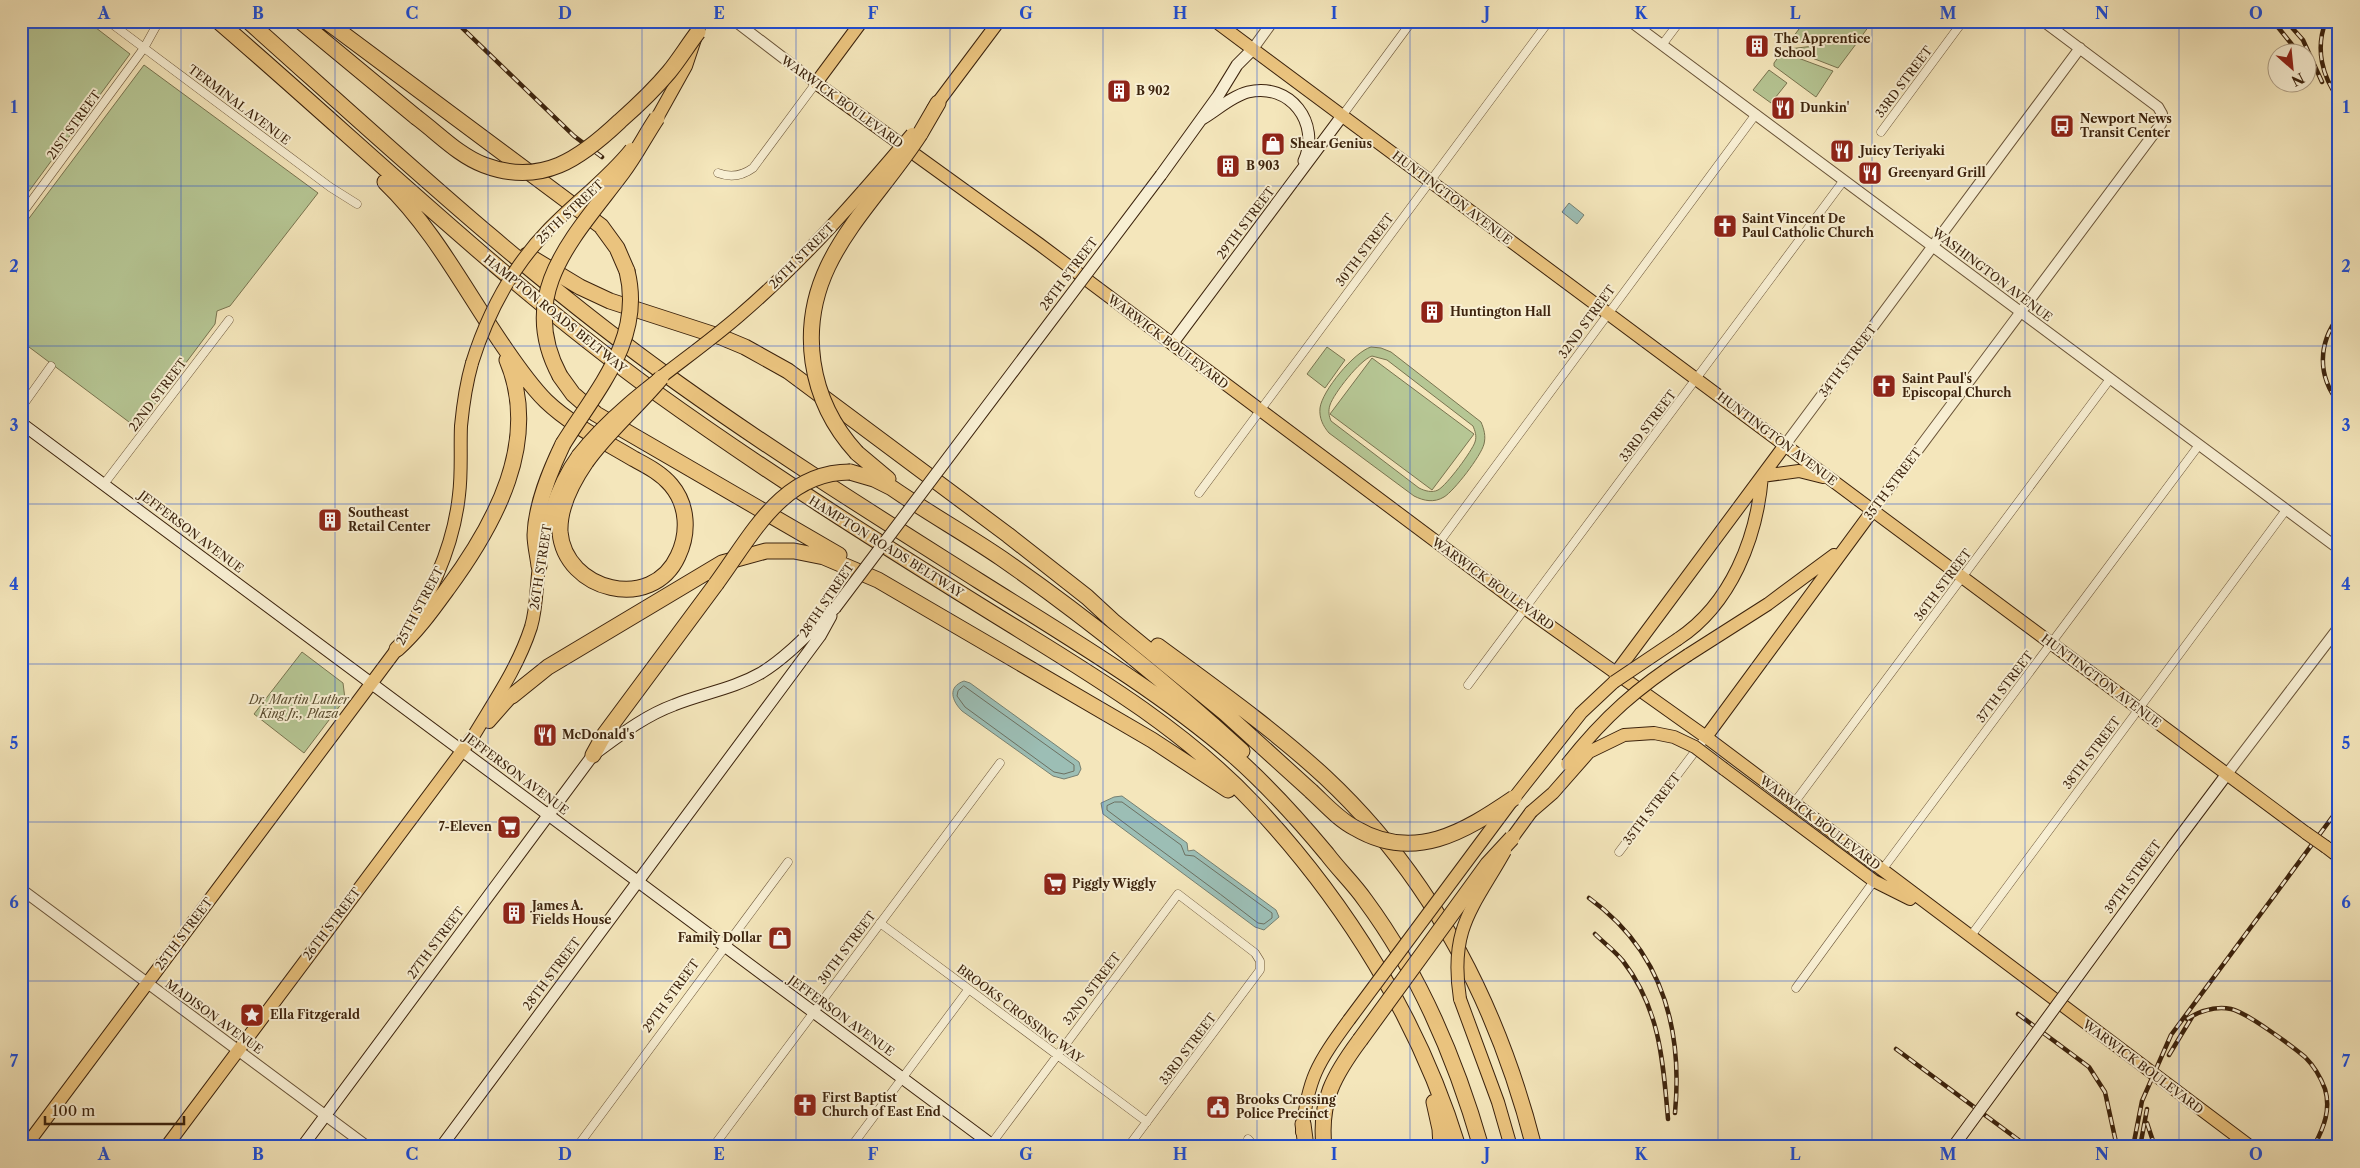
<svg xmlns="http://www.w3.org/2000/svg" width="2360" height="1168" font-family="'Libre Caslon Text',serif">
<style>
.green{fill:#b6c694;stroke:#797450;fill-rule:evenodd}
.water{fill:#9cbeb5;stroke:#768072}
.lines{fill:none;stroke-linecap:round;stroke-linejoin:round}
.shore{stroke:#6c7061;stroke-width:1}
.minor-casing{stroke:#6a5438;stroke-width:9}
.tertiary-casing{stroke:#6a5438;stroke-width:12}
.secondary-casing{stroke:#3c230d;stroke-width:13}
.primary-casing{stroke:#3c230d;stroke-width:14}
.motorway-casing{stroke:#3c230d;stroke-width:17}
.minor{stroke:#f8efd3;stroke-width:8}
.tertiary{stroke:#f8efd3;stroke-width:10}
.secondary{stroke:#f8efd3;stroke-width:11}
.primary{stroke:#eac37e;stroke-width:12}
.motorway{stroke:#eac37e;stroke-width:15}
.rail-casing{stroke:#3c230d;stroke-width:4.5}
.rail{stroke:#f8efd3;stroke-width:2.5;stroke-dasharray:8;stroke-linecap:butt}
.secondary-bridge-casing{stroke:#3c230d;stroke-width:13;stroke-linecap:butt}
.primary-bridge-casing{stroke:#3c230d;stroke-width:14;stroke-linecap:butt}
.motorway-bridge-casing{stroke:#3c230d;stroke-width:17;stroke-linecap:butt}
.secondary-bridge{stroke:#f8efd3;stroke-width:11}
.primary-bridge{stroke:#eac37e;stroke-width:12}
.motorway-bridge{stroke:#eac37e;stroke-width:15}
.grid{fill:none;stroke:#1d4ed8;stroke-width:1;stroke-opacity:0.55}
.labels{text-anchor:middle;stroke-width:4;stroke-linejoin:round;paint-order:stroke}
.poi-label{font-size:12px;font-weight:bold;fill:#3c230d;stroke:#f8efd3;text-anchor:start}
.street-label{font-size:12px;fill:#3c230d;stroke:#f8efd3}
.park-label{font-size:12px;font-style:italic;fill:#5a4c2f;stroke:#f8efd3}
.neatline{fill:none;stroke:#1d4ed8;stroke-width:2}
.grid-label{font-size:16px;text-anchor:middle;font-weight:bold;fill:#1d4ed8}
</style>
<rect width="100%" height="100%" fill="#f4e6bb"/>
<filter id="stains"><feTurbulence type="fractalNoise" baseFrequency=".004" numOctaves="4"/><feColorMatrix values="0 0 0 0 .2 0 0 0 0 .09 0 0 0 0 .02 0 0 0 .5 -.17"/></filter>
<radialGradient id="worn" r=".72"><stop offset=".6" stop-color="#630" stop-opacity="0"/><stop offset="1" stop-color="#630" stop-opacity=".3"/></radialGradient>
<path class="green" d="M21,21H87L130,54L21,202Z
M1805,21H1870L1872,22L1861,37L1791,43L1790,41Z
M1855,41L1856,44L1838,68L1789,49Z
M1782,52L1833,71L1816,97L1774,66V63Z
M144,65L318,193L230,306L217,311L215,324L137,428L21,341V229Z
M1769,70L1787,83L1771,103L1753,90Z
M1327,347L1345,360L1325,388L1307,374Z
M1371,347L1381,348L1391,352L1481,422C1484,429 1486,436 1484,444C1481,456 1454,491 1444,497C1434,503 1424,501 1414,496L1329,433C1323,426 1319,418 1320,408C1322,391 1354,352 1371,347ZM1372,356L1387,360L1473,426C1475,431 1477,436 1475,442C1472,451 1447,485 1438,490C1432,493 1425,491 1419,488L1331,421C1329,416 1328,411 1330,405C1334,393 1360,360 1372,356Z
M1372,358L1474,434L1432,490L1330,414Z
M302,652L343,683L345,699L304,753L254,714Z"/>
<path class="water" d="M1569,203L1584,215L1577,224L1562,212Z
M964,681L970,683L1079,762L1081,769L1078,775L1064,779L1053,776L962,711C952,701 947,687 964,681Z
M1122,796L1187,843L1188,851L1194,850L1276,910L1279,917L1264,930L1255,927L1103,814L1101,803L1114,797Z"/>
<g class="lines">
<path class="shore" d="M964,686L1074,765V771L1064,774L1054,772L965,707L957,696L958,691Z
M1115,802H1122L1181,845L1185,855L1194,856L1272,913V918L1264,924L1258,923C1208,884 1157,848 1107,810V806Z"/>
<g class="minor-casing">
<path id="minor" d="M108,21L330,187L357,204
M1662,45L1680,21
M1342,116L1412,21
M1881,132L1963,21
M718,173C731,178 742,176 753,168L816,83
M21,215L144,48L159,21
M21,408L51,366
M104,484L229,320
M1199,493L1549,21
M1438,544L1756,114
M1468,685L1844,180
M1794,803L2110,379
M1619,852L1706,737
M1882,870L2199,445
M880,923L1147,1122
M1970,937L2286,510
M1796,988L1874,881
M1248,1139L1255,1147
M577,1147L788,862
M713,1147L1000,763
M851,1147L968,990
M989,1147L1178,894L1255,953L1260,961V970L1128,1147"/>
</g>
<g class="tertiary-casing">
<path id="tertiary" d="M735,21L816,83
M1630,21L2339,549
M1252,50L1273,21
M1785,445L2080,48
M1873,510L2161,124L2162,114L2158,107L2043,21
M2227,774L2339,627
M21,889L368,1147"/>
</g>
<g class="secondary-casing">
<path id="secondary" d="M1202,119C1216,111 1232,96 1248,92C1290,82 1321,123 1304,161
M1161,175L1218,96L1237,65L1252,50
M1172,344L1342,116
M21,423L995,1147
M2173,846L2227,774
M302,1147L593,755C619,736 644,716 674,705C704,693 733,689 761,673C789,656 811,630 835,608
M441,1147L820,636L831,616"/>
</g>
<g class="primary-casing">
<path id="primary" d="M862,21L816,83L1039,244L1526,609L1706,737L2251,1147
M1215,21L2306,833
M933,109L999,21
M657,118L686,66L701,21
M1762,476L1799,471L1823,477
M1678,639C1731,604 1757,538 1762,476
M1688,655L1768,604L1834,555
M1615,674L1785,445
M489,722L512,696
M1706,737L1873,510
M1724,769L1874,881L1910,899
M1514,798L1581,713L1614,682
M1512,838L1531,812
M2326,847L2339,857
M1460,999L1498,1102L1511,1147
M1302,1132C1308,1078 1317,1064 1349,1020
M25,1147L397,649C427,601 453,552 459,495C462,472 460,449 461,426C463,405 466,384 472,363
M166,1147L474,735C495,700 518,667 531,627C537,607 536,587 539,566C544,528 555,487 578,455"/>
</g>
<g class="motorway-casing">
<path id="motorway" d="M218,21C363,146 500,279 655,392C762,469 873,539 984,608C1077,666 1178,723 1254,804C1345,901 1419,1019 1458,1147
M248,21C388,146 526,275 679,384C777,454 878,517 979,581C1066,636 1155,688 1233,755C1267,785 1298,819 1327,854C1339,870 1354,884 1365,900C1419,973 1456,1060 1481,1147
M300,21L416,117
M326,21L601,226L617,248L627,271
M920,134L938,103
M385,182C434,229 466,292 504,347C517,366 530,385 546,401C571,425 604,441 634,459C647,466 661,473 671,485C688,505 689,533 678,556C652,613 565,591 560,532C559,508 573,481 586,462
M527,255L580,287L610,301L721,337L745,347L788,371L1008,535L1087,597L1113,621L1225,713L1311,791
M560,376L573,394L596,414L839,555
M857,453L888,479
M850,472L874,479L892,488C928,513 966,534 1001,558C1086,617 1166,682 1242,751
M539,566C538,556 535,545 535,535C536,504 550,471 563,444
M1158,646C1215,688 1273,729 1325,777C1432,877 1498,1006 1534,1147
M397,649C417,631 432,610 448,588C495,524 541,441 507,360
M512,696L548,667L722,563L766,551H794L824,557L878,580L1152,740L1228,790
M593,755L604,735L716,584
M1434,1102L1440,1129L1441,1147
M1303,1124L1306,1147
M1324,1147C1319,1101 1334,1075 1360,1040"/>
</g>
<use href="#minor" class="minor"/>
<use href="#tertiary" class="tertiary"/>
<use href="#secondary" class="secondary"/>
<use href="#primary" class="primary"/>
<use href="#motorway" class="motorway"/>
<g class="rail-casing">
<path id="rail" d="M455,21L574,136L602,157
M2273,21L2298,52
M2286,21L2303,40L2322,82
M2326,21C2315,48 2322,77 2339,99
M2339,316C2318,343 2317,376 2339,403
M1589,898C1661,950 1683,1027 1675,1113
M1595,934C1604,943 1615,951 1623,961C1660,1009 1663,1061 1668,1119
M2018,1014L2089,1067L2105,1092L2117,1147
M2187,1019C2200,1011 2216,1006 2231,1009C2246,1012 2292,1046 2305,1057C2313,1065 2321,1078 2325,1089C2331,1109 2324,1127 2315,1144
M1896,1049L2028,1147
M2169,1055L2192,1017
M2147,1123L2155,1147
M2133,1147L2142,1101L2171,1035L2339,808
M2140,1147L2147,1109"/>
</g>
<use href="#rail" class="rail"/>
<g class="secondary-bridge-casing">
<path id="secondary-bridge" d="M835,608L1161,175
M1953,1147L2173,846"/>
</g>
<g class="primary-bridge-casing">
<path id="primary-bridge" d="M472,363C488,312 512,267 549,229C576,201 607,179 631,149
M578,455C623,398 686,362 740,315C804,260 858,198 912,134
M1614,682L1678,639
M1567,764C1604,717 1638,687 1688,655
M1531,812L1553,793L1589,752L1624,735L1654,733L1674,737L1695,747L1724,769
M2306,833L2326,847
M1460,999C1449,928 1473,908 1505,851
M1349,1020L1511,802"/>
</g>
<g class="motorway-bridge-casing">
<path id="motorway-bridge" d="M416,117C439,134 458,155 484,165C542,187 581,158 620,121C637,106 654,90 669,72C679,60 688,45 698,32
M560,376C515,293 575,236 622,173C635,156 645,136 657,118
M563,444C597,389 644,339 627,271
M857,453C834,428 818,396 813,362C799,263 872,209 920,134
M586,462C608,431 637,407 661,378
M716,584C752,535 782,472 850,472
M1311,791C1325,804 1338,819 1355,828C1414,863 1464,832 1514,798
M1360,1040L1488,864L1512,838"/>
</g>
<use href="#secondary-bridge" class="secondary-bridge"/>
<use href="#primary-bridge" class="primary-bridge"/>
<use href="#motorway-bridge" class="motorway-bridge"/>
</g>
<path class="grid" d="M181,21V1147M335,21V1147M488,21V1147M642,21V1147M796,21V1147M950,21V1147M1103,21V1147M1257,21V1147M1410,21V1147M1564,21V1147M1718,21V1147M1872,21V1147M2025,21V1147M2179,21V1147M21,186H2339M21,346H2339M21,504H2339M21,664H2339M21,822H2339M21,981H2339"/>
<defs>
<g id="building-square" transform="scale(1.25)"><rect x="-9" y="-9" width="18" height="18" rx="4" fill="#8f2418" stroke="#f8efd3"/><path d="M-4-6H4V6H1V3H-1V6H-4ZM-2.5-4.3h1.7v1.8h-1.7ZM.8-4.3h1.7v1.8H.8ZM-2.5-1h1.7V.8h-1.7ZM.8-1h1.7V.8H.8Z" fill="#fff"/></g>
<g id="restaurant-square" transform="scale(1.25)"><rect x="-9" y="-9" width="18" height="18" rx="4" fill="#8f2418" stroke="#f8efd3"/><path d="M-5-6h1v4h1v-4h1v4h1v-4h1v5L-1.5 .5V6h-2V.5L-5-1ZM5-6V6H3V1.5H1.5Q1.5-4 5-6Z" fill="#fff"/></g>
<g id="bus-square" transform="scale(1.25)"><rect x="-9" y="-9" width="18" height="18" rx="4" fill="#8f2418" stroke="#f8efd3"/><path d="M-5-6H5V4H4V6H2V4H-2V6H-4V4H-5ZM-3.5-4V0h7V-4ZM-3.5 1.2v1.5H-2V1.2ZM2 1.2v1.5H3.5V1.2Z" fill="#fff"/></g>
<g id="shop-square" transform="scale(1.25)"><rect x="-9" y="-9" width="18" height="18" rx="4" fill="#8f2418" stroke="#f8efd3"/><path d="M-5-2.5h2.3a2.7 3.5 0 0 1 5.4 0H5L5.5 6h-11ZM-1.5-2.5h3a1.5 2.3 0 0 0-3 0Z" fill="#fff"/></g>
<g id="church-square" transform="scale(1.25)"><rect x="-9" y="-9" width="18" height="18" rx="4" fill="#8f2418" stroke="#f8efd3"/><path d="M-1.2-6h2.4v3.5h3.3v2.4h-3.3V6h-2.4V-.1h-3.3v-2.4h3.3Z" fill="#fff"/></g>
<g id="supermarket-square" transform="scale(1.25)"><rect x="-9" y="-9" width="18" height="18" rx="4" fill="#8f2418" stroke="#f8efd3"/><path d="M-6-5.5h2.5l.6 2H6L4.5 2H-2.5L-4.4-4H-6ZM-1.5 3.2a1.3 1.3 0 1 0 .1 0ZM3 3.2a1.3 1.3 0 1 0 .1 0Z" fill="#fff"/></g>
<g id="sight-square" transform="scale(1.25)"><rect x="-9" y="-9" width="18" height="18" rx="4" fill="#8f2418" stroke="#f8efd3"/><path d="M0-6L1.8-2.2L6-1.7L2.9 1.2L3.7 5.4L0 3.3L-3.7 5.4L-2.9 1.2L-6-1.7L-1.8-2.2Z" fill="#fff"/></g>
<g id="civic-square" transform="scale(1.25)"><rect x="-9" y="-9" width="18" height="18" rx="4" fill="#8f2418" stroke="#f8efd3"/><path d="M-.6-6.5H3V-4.5H.6V-3L4-1V1h2V6H-6V1h2V-1L-.6-3ZM-1.2 2.5V6h2.4V2.5Z" fill="#fff"/></g>
</defs>
<g fill-rule="evenodd">
<use href="#building-square" x="1757" y="46"/>
<use href="#building-square" x="1119" y="91"/>
<use href="#restaurant-square" x="1783" y="108"/>
<use href="#bus-square" x="2062" y="126"/>
<use href="#shop-square" x="1273" y="144"/>
<use href="#restaurant-square" x="1842" y="151"/>
<use href="#building-square" x="1228" y="166"/>
<use href="#restaurant-square" x="1870" y="173"/>
<use href="#church-square" x="1725" y="226"/>
<use href="#building-square" x="1432" y="312"/>
<use href="#church-square" x="1884" y="386"/>
<use href="#building-square" x="330" y="520"/>
<use href="#restaurant-square" x="545" y="735"/>
<use href="#supermarket-square" x="509" y="827"/>
<use href="#supermarket-square" x="1055" y="884"/>
<use href="#building-square" x="514" y="913"/>
<use href="#shop-square" x="780" y="938"/>
<use href="#sight-square" x="252" y="1015"/>
<use href="#church-square" x="805" y="1105"/>
<use href="#civic-square" x="1218" y="1107"/>
</g>
<g class="labels">
<g class="poi-label">
<text x="1774" y="43">The Apprentice<tspan x="1774" dy="14">School</tspan></text>
<text x="1136" y="95">B 902</text>
<text x="1800" y="112">Dunkin'</text>
<text x="2080" y="123">Newport News<tspan x="2080" dy="14">Transit Center</tspan></text>
<text x="1290" y="148">Shear Genius</text>
<text x="1860" y="155">Juicy Teriyaki</text>
<text x="1246" y="170">B 903</text>
<text x="1888" y="177">Greenyard Grill</text>
<text x="1742" y="223">Saint Vincent De<tspan x="1742" dy="14">Paul Catholic Church</tspan></text>
<text x="1450" y="316">Huntington Hall</text>
<text x="1902" y="383">Saint Paul's<tspan x="1902" dy="14">Episcopal Church</tspan></text>
<text x="348" y="517">Southeast<tspan x="348" dy="14">Retail Center</tspan></text>
<text x="562" y="739">McDonald's</text>
<text x="492" y="831" text-anchor="end">7-Eleven</text>
<text x="1072" y="888">Piggly Wiggly</text>
<text x="532" y="910">James A.<tspan x="532" dy="14">Fields House</tspan></text>
<text x="762" y="942" text-anchor="end">Family Dollar</text>
<text x="270" y="1019">Ella Fitzgerald</text>
<text x="822" y="1102">First Baptist<tspan x="822" dy="14">Church of East End</tspan></text>
<text x="1236" y="1104">Brooks Crossing<tspan x="1236" dy="14">Police Precinct</tspan></text>
</g>
<g class="street-label">
<text transform="translate(1904 82) rotate(-53)" y="4">33RD STREET</text>
<text transform="translate(842 102) rotate(36)" y="4">WARWICK BOULEVARD</text>
<text transform="translate(239 105) rotate(37)" y="4">TERMINAL AVENUE</text>
<text transform="translate(74 125) rotate(-54)" y="4">21ST STREET</text>
<text transform="translate(1452 198) rotate(37)" y="4">HUNTINGTON AVENUE</text>
<text transform="translate(570 212) rotate(-43)" y="4">25TH STREET</text>
<text transform="translate(1246 223) rotate(-53)" y="4">29TH STREET</text>
<text transform="translate(1365 250) rotate(-53)" y="4">30TH STREET</text>
<text transform="translate(802 256) rotate(-45)" y="4">26TH STREET</text>
<text transform="translate(1069 274) rotate(-53)" y="4">28TH STREET</text>
<text transform="translate(1992 275) rotate(37)" y="4">WASHINGTON AVENUE</text>
<text transform="translate(555 314) rotate(39)" y="4">HAMPTON ROADS BELTWAY</text>
<text transform="translate(1587 322) rotate(-54)" y="4">32ND STREET</text>
<text transform="translate(1168 342) rotate(37)" y="4">WARWICK BOULEVARD</text>
<text transform="translate(1848 361) rotate(-53)" y="4">34TH STREET</text>
<text transform="translate(158 395) rotate(-53)" y="4">22ND STREET</text>
<text transform="translate(1648 426) rotate(-53)" y="4">33RD STREET</text>
<text transform="translate(1777 439) rotate(37)" y="4">HUNTINGTON AVENUE</text>
<text transform="translate(1893 484) rotate(-53)" y="4">35TH STREET</text>
<text transform="translate(191 532) rotate(37)" y="4">JEFFERSON AVENUE</text>
<text transform="translate(886 547) rotate(32)" y="4">HAMPTON ROADS BELTWAY</text>
<text transform="translate(541 567) rotate(-81)" y="4">26TH STREET</text>
<text transform="translate(1493 584) rotate(36)" y="4">WARWICK BOULEVARD</text>
<text transform="translate(1943 585) rotate(-53)" y="4">36TH STREET</text>
<text transform="translate(827 600) rotate(-56)" y="4">28TH STREET</text>
<text transform="translate(420 606) rotate(-62)" y="4">25TH STREET</text>
<text transform="translate(2101 681) rotate(37)" y="4">HUNTINGTON AVENUE</text>
<text transform="translate(2005 687) rotate(-53)" y="4">37TH STREET</text>
<text transform="translate(2092 753) rotate(-53)" y="4">38TH STREET</text>
<text transform="translate(516 774) rotate(37)" y="4">JEFFERSON AVENUE</text>
<text transform="translate(1652 809) rotate(-53)" y="4">35TH STREET</text>
<text transform="translate(1820 823) rotate(37)" y="4">WARWICK BOULEVARD</text>
<text transform="translate(2133 877) rotate(-54)" y="4">39TH STREET</text>
<text transform="translate(332 924) rotate(-53)" y="4">26TH STREET</text>
<text transform="translate(184 934) rotate(-53)" y="4">25TH STREET</text>
<text transform="translate(436 943) rotate(-53)" y="4">27TH STREET</text>
<text transform="translate(847 948) rotate(-53)" y="4">30TH STREET</text>
<text transform="translate(552 974) rotate(-53)" y="4">28TH STREET</text>
<text transform="translate(1092 989) rotate(-53)" y="4">32ND STREET</text>
<text transform="translate(671 996) rotate(-54)" y="4">29TH STREET</text>
<text transform="translate(1020 1014) rotate(37)" y="4">BROOKS CROSSING WAY</text>
<text transform="translate(841 1016) rotate(36)" y="4">JEFFERSON AVENUE</text>
<text transform="translate(214 1017) rotate(36)" y="4">MADISON AVENUE</text>
<text transform="translate(1188 1049) rotate(-53)" y="4">33RD STREET</text>
<text transform="translate(2143 1067) rotate(37)" y="4">WARWICK BOULEVARD</text>
</g>
<g class="park-label">
<text x="299" y="704">Dr. Martin Luther<tspan x="299" dy="14">King Jr., Plaza</tspan></text>
</g>
</g>
<rect width="2360" height="1168" fill="none" stroke="#f4e6bb" stroke-width="55"/>
<g transform="translate(2292 68) rotate(153)"><circle r="24" fill="#f8efd3" stroke="#ad9d84"/>
<path d="M0-4L9 19L0 12L-9 19Z" fill="#8f2418"/>
<text y="-8" font-size="14" font-weight="bold" text-anchor="middle" fill="#3c230d">N</text>
</g>
<path d="M45 1116v8h139v-8" fill="none" stroke="#3c230d" stroke-width="2.5"/>
<text x="52" y="1116" font-size="15" fill="#3c230d" stroke="#f8efd3" stroke-width="4" paint-order="stroke">100 m</text>
<rect x="28" y="28" width="2304" height="1112" class="neatline"/>
<g class="grid-label">
<text x="104" y="19">A</text>
<text x="258" y="19">B</text>
<text x="412" y="19">C</text>
<text x="565" y="19">D</text>
<text x="719" y="19">E</text>
<text x="873" y="19">F</text>
<text x="1026" y="19">G</text>
<text x="1180" y="19">H</text>
<text x="1334" y="19">I</text>
<text x="1487" y="19">J</text>
<text x="1641" y="19">K</text>
<text x="1795" y="19">L</text>
<text x="1948" y="19">M</text>
<text x="2102" y="19">N</text>
<text x="2256" y="19">O</text>
<text x="14" y="113">1</text>
<text x="2346" y="113">1</text>
<text x="14" y="272">2</text>
<text x="2346" y="272">2</text>
<text x="14" y="431">3</text>
<text x="2346" y="431">3</text>
<text x="14" y="590">4</text>
<text x="2346" y="590">4</text>
<text x="14" y="749">5</text>
<text x="2346" y="749">5</text>
<text x="14" y="908">6</text>
<text x="2346" y="908">6</text>
<text x="14" y="1067">7</text>
<text x="2346" y="1067">7</text>
<text x="104" y="1160">A</text>
<text x="258" y="1160">B</text>
<text x="412" y="1160">C</text>
<text x="565" y="1160">D</text>
<text x="719" y="1160">E</text>
<text x="873" y="1160">F</text>
<text x="1026" y="1160">G</text>
<text x="1180" y="1160">H</text>
<text x="1334" y="1160">I</text>
<text x="1487" y="1160">J</text>
<text x="1641" y="1160">K</text>
<text x="1795" y="1160">L</text>
<text x="1948" y="1160">M</text>
<text x="2102" y="1160">N</text>
<text x="2256" y="1160">O</text>
</g>
<rect width="100%" height="100%" filter="url(#stains)"/>
<rect width="100%" height="100%" fill="url(#worn)"/>
</svg>
